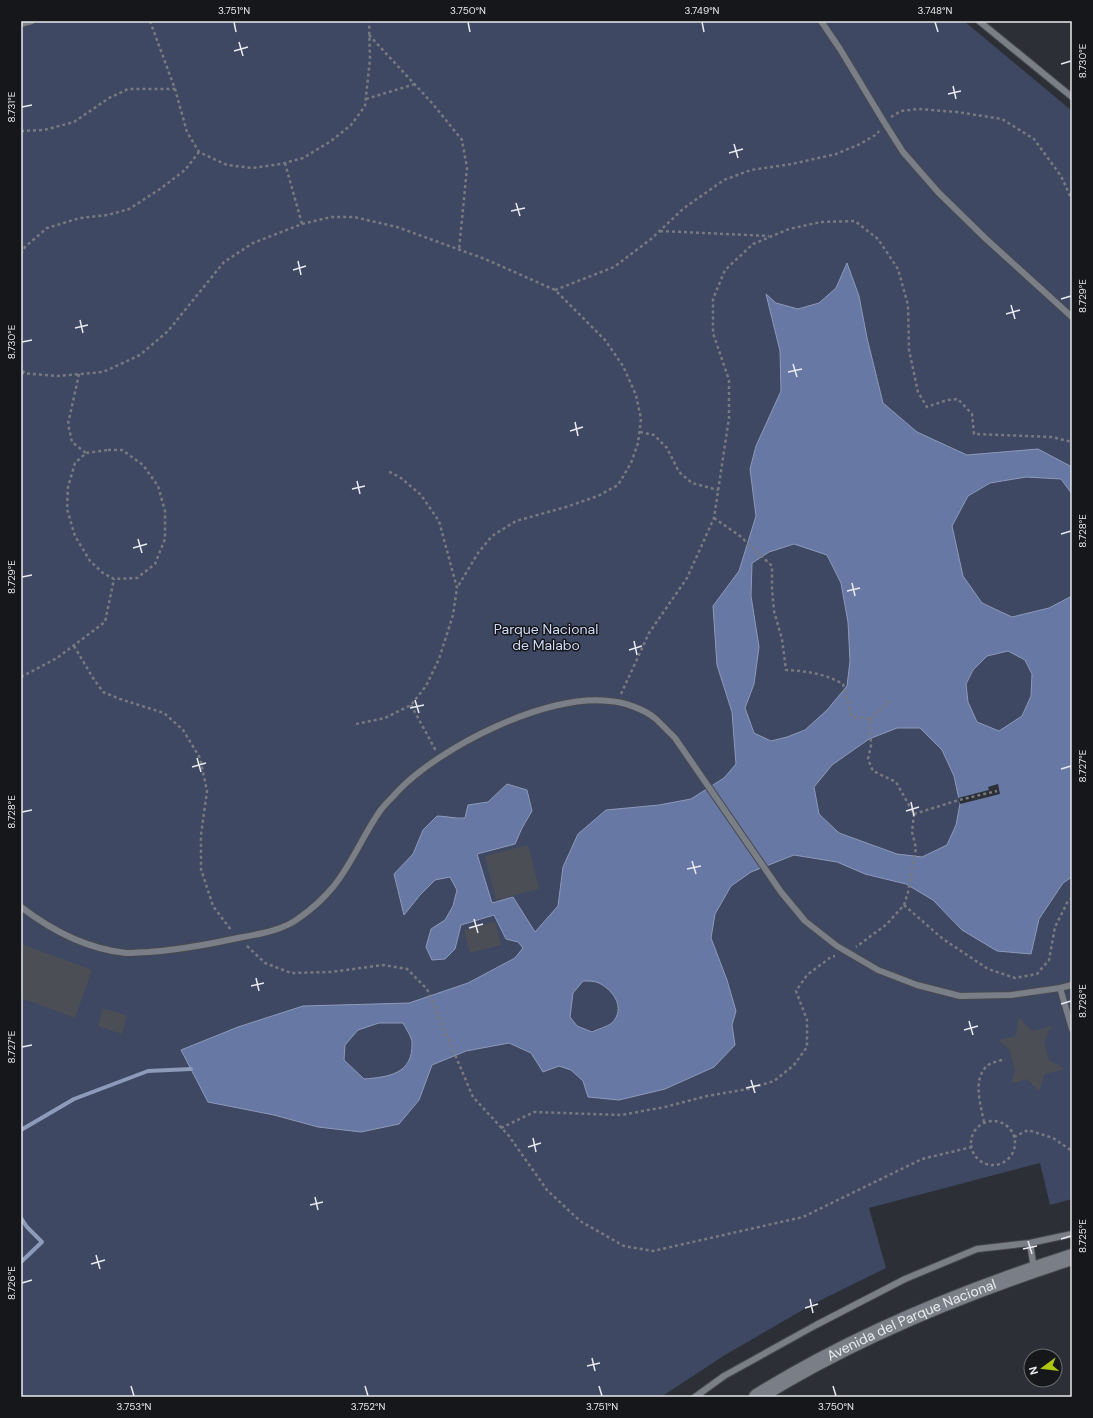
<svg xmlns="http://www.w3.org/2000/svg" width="1093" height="1418" font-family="'DM Sans',sans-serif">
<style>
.green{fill:#3e4863}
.water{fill:#6878a4;stroke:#8e9aba;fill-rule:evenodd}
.pier{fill:#2c2f36}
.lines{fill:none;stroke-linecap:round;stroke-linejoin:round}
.stream{stroke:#8e9aba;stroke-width:4}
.building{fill:#4b4e55}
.service-casing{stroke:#484a50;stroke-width:8}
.tertiary-casing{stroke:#484a50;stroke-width:18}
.path{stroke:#787a80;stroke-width:2.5;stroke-dasharray:3 3;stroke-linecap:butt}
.service{stroke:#7a7e86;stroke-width:6}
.tertiary{stroke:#7a7e86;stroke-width:16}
.ticks{fill:none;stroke:#e8eaee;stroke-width:1.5}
.labels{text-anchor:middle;stroke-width:3;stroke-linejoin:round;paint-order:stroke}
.park-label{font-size:14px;fill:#cfdaf6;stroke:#16171a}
.street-label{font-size:14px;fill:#e8eaee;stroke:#16171a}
.neatline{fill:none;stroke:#e8eaee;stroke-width:1.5}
.ticks-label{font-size:10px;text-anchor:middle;fill:#e8eaee}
</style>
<rect width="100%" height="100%" fill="#2c2f36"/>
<path class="green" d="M21,21H964L1072,111V1199L1050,1205L1040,1163L869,1208L886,1268L813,1304L725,1355L661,1397H21Z"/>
<path class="water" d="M847,263L859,296L867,338L883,403L917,432L967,455L1038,449L1072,467V494L1061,479L1026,477L990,483L968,496L952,526L963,576L982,603L1012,617L1049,608L1072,596V877L1063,883L1039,919L1031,954L997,951L962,930L933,900L906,884L865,874L837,862L794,855L751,872L731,886L715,914L711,938L727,980L736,1011L732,1025L735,1045L714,1067L665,1089L619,1100L588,1097L583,1081L571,1070L559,1066L543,1072L531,1053L509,1043L466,1051L432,1065L419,1100L399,1124L361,1132L318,1127L274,1115L208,1102L181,1050L238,1027L303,1006L409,1003L468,983L515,958L523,948L518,942L506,939L494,915L461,925L455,949L445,959L432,960L426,947L431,929L445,920L453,906L457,890L450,877L435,880L420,895L404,915L394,874L413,854L423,830L437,816C447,816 455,819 465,818L468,805L488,802L507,784L527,790L532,811L522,828L515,844L477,854L492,903L513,897L535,932L558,906L563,867L578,834L606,810L659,805L691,799L724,778L736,764L732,712L717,665L713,606L739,571L756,516L750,469L756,446L781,391L780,351L766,294L776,303L798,309L819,303L836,288ZM794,544L827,555L841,583L848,622L850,661L847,686L827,710L805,730L787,737L771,741L754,733L745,708L754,684L759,647L751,596L752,563L769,552ZM1008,651L1025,660L1032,674L1031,696L1022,716L999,731L977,722L968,702L966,684L973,670L987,656ZM897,728H920L942,750L954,776L960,804L956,825L947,845L922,857L897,854L839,833L819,814L814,787L832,765L869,739ZM583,981C588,981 595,981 599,983C614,991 626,1008 612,1023C607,1027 598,1029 592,1032L577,1026L570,1017L573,993ZM379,1023H403C406,1029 412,1037 412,1043C413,1074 389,1077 364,1079L344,1060L345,1045L358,1030Z"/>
<path class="pier" d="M998,784L1000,794L960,804L958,798L989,790L988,787Z"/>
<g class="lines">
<path class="stream" d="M21,1130L74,1099L148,1071L191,1069
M21,1218L27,1227L42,1242L21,1262"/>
</g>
<path class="building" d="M528,845L539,889L496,900L485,856Z
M495,922L501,945L470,953L464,930Z
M22,944L92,970L75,1018L21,998Z
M103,1008L127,1016L122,1034L98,1026Z
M1019,1017L1032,1031L1051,1026L1044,1042L1049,1060L1065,1069L1045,1074L1039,1091L1027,1079L1011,1084L1015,1070L1009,1049L998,1040L1016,1036Z"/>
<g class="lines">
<g class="service-casing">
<path id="service" d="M821,21L840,49L884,122L903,152L938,192L985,238L1072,317
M979,21L1072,97
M21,24L32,21
M21,907C51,930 88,949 126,953C134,953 142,952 149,952C178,950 205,945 233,939C253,935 283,931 299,918C312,909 323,899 333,887C352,864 363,835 380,811C385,804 392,798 398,791C440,747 547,693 609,701C624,702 644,709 656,719C662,725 669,732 675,738L781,892L805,921L837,946L878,970L917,985L960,996L1011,995L1060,988L1072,985
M1060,988L1072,1029
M1030,1243L1034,1269
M695,1397L724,1376L816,1325L905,1279L977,1249L1030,1243L1072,1234"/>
</g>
<g class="tertiary-casing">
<g id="tertiary">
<path id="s1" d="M757,1397C855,1336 963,1292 1072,1257"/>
</g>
</g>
<path class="path" d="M150,21L175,89L187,132L199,152L227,165L252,168L281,164L303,158L331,141L351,125L365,106L370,59L369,21
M369,35L432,103L462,140L467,168L459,250
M366,99L415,84
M891,117L901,111L918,109L957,112L1002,119L1034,139L1061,176L1072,200
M21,131L44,130L74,122L109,98L128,89H175
M285,163L302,224
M660,231L769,236
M21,254L25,247L47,228L80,218L108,215L129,209L160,189L185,170L199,152
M555,290L614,267L651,239L684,208L724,180L751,170L792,164L836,154L860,144L877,134L879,131
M21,365L24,373
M21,373L57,376L103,372L140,355L168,331L224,262L253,243L302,224L331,217H354L397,227L485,259L555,290L605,340L623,366L636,395L641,419L638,443L631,463L618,485L598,496L566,507L516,521L492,536L478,553L457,588
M79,374L68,424L72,442L86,453
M640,432L654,435L667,448L679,472L692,483L718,490
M108,450H122L143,465L158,486L165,511V539L155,564L137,578L114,579L103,573L90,561L75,536L67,509L68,487L75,463L86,453Z
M714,518L740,536L772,566V589L774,611L782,639L786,670C806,671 826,674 843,684L852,717L870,719L871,746L868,759L873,771L896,782L914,814L912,832L916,848L908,892L904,905L887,924L856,947
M74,646L93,678L103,692L120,699L164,713L183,730L200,758L207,791L201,835V869L213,906L231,930
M21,677L57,658L105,622L114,579
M621,694L649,633L687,578L714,518L729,418V380L713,333V299L725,270L753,244L789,229L821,222L855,221L878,239L898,269L908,305L909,350L918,392L927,407L947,400L958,399L972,414L974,434L1052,437L1072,442
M411,705L436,751
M870,719L892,699
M356,724L385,718L411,705L426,686L439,659L453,615L457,588L439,521L421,495L401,478L388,471
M914,814L959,800L997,791
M904,905L943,939L988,969L1015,978L1037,974L1049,960L1055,927L1068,901L1072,898
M247,946L265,963L291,973L331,972L383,965L407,969L427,989L473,1097L509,1136L547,1190L580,1221L624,1246L653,1251L803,1217L922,1159L972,1147
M971 1143a22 22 0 1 1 44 0a22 22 0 1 1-44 0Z
M984,1122C981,1106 972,1079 987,1066C991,1062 1000,1061 1005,1059
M501,1128L534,1112L621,1115L665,1107L707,1096L748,1089L774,1081L794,1065L807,1047V1020L796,991L807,975L831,957L835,956
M1014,1137L1028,1130L1053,1138L1072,1151"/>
<use href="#service" class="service"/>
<use href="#tertiary" class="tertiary"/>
</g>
<path class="ticks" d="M234,22L236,32M468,22L470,32M702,22L704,32M935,22L938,32M239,42L243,56M234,51L248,47M1061,64L1071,61M953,86L956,99M948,94L961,91M22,107L32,105M734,144L738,158M729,153L743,149M516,203L520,216M511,211L525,208M298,261L301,275M293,270L306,266M1061,299L1071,296M1011,305L1015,319M1006,314L1020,310M80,320L83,333M75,328L88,325M22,342L32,340M793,364L797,377M788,372L802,369M575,422L578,436M570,431L583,427M357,481L360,494M352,489L365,486M1061,534L1071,531M138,539L142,553M133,548L147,544M22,577L32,575M852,583L855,596M847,591L860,588M634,641L637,655M629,650L642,646M415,700L419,713M410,708L424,705M197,758L201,772M192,767L206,763M1061,769L1071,766M911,802L914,816M906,811L919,807M22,812L32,810M692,861L696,874M687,869L701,866M474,919L478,933M469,928L483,924M256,978L259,991M251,986L264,983M1061,1004L1071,1001M969,1021L973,1035M964,1030L978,1026M22,1047L32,1045M751,1080L755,1093M746,1088L760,1085M533,1138L536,1152M528,1147L541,1143M315,1197L318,1210M310,1205L323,1202M1061,1239L1071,1236M1028,1241L1032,1254M1023,1249L1037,1246M96,1255L100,1269M91,1264L105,1260M22,1283L32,1280M810,1299L813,1313M805,1308L818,1304M592,1358L595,1371M587,1366L600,1363M131,1386L134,1396M365,1386L368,1396M599,1386L602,1396M833,1386L836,1396"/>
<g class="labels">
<g class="park-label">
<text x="546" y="634">Parque Nacional<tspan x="546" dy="16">de Malabo</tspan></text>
</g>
<g class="street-label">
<text dy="5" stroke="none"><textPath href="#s1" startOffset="173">Avenida del Parque Nacional</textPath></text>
</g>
</g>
<rect width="1093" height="1418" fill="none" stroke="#16171a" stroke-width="44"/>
<g transform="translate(1043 1368) rotate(255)"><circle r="19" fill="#16171a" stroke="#6a6b6f"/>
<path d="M0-3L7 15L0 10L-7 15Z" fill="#acc611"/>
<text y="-6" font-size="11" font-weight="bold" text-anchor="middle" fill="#e8eaee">N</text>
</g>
<rect x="22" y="22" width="1049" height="1374" class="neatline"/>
<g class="ticks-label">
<text x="234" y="14">3.751°N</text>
<text x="468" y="14">3.750°N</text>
<text x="702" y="14">3.749°N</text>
<text x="935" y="14">3.748°N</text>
<text transform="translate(1082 61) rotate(-90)" y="4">8.730°E</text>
<text transform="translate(11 107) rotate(-90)" y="4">8.731°E</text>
<text transform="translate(1082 296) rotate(-90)" y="4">8.729°E</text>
<text transform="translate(11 342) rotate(-90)" y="4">8.730°E</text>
<text transform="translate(1082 531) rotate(-90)" y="4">8.728°E</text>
<text transform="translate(11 577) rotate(-90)" y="4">8.729°E</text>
<text transform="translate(1082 766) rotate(-90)" y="4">8.727°E</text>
<text transform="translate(11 812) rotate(-90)" y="4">8.728°E</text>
<text transform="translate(1082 1001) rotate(-90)" y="4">8.726°E</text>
<text transform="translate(11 1047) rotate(-90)" y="4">8.727°E</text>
<text transform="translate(1082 1236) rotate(-90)" y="4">8.725°E</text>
<text transform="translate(11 1283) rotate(-90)" y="4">8.726°E</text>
<text x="134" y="1410">3.753°N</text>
<text x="368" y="1410">3.752°N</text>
<text x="602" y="1410">3.751°N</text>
<text x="836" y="1410">3.750°N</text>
</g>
</svg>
